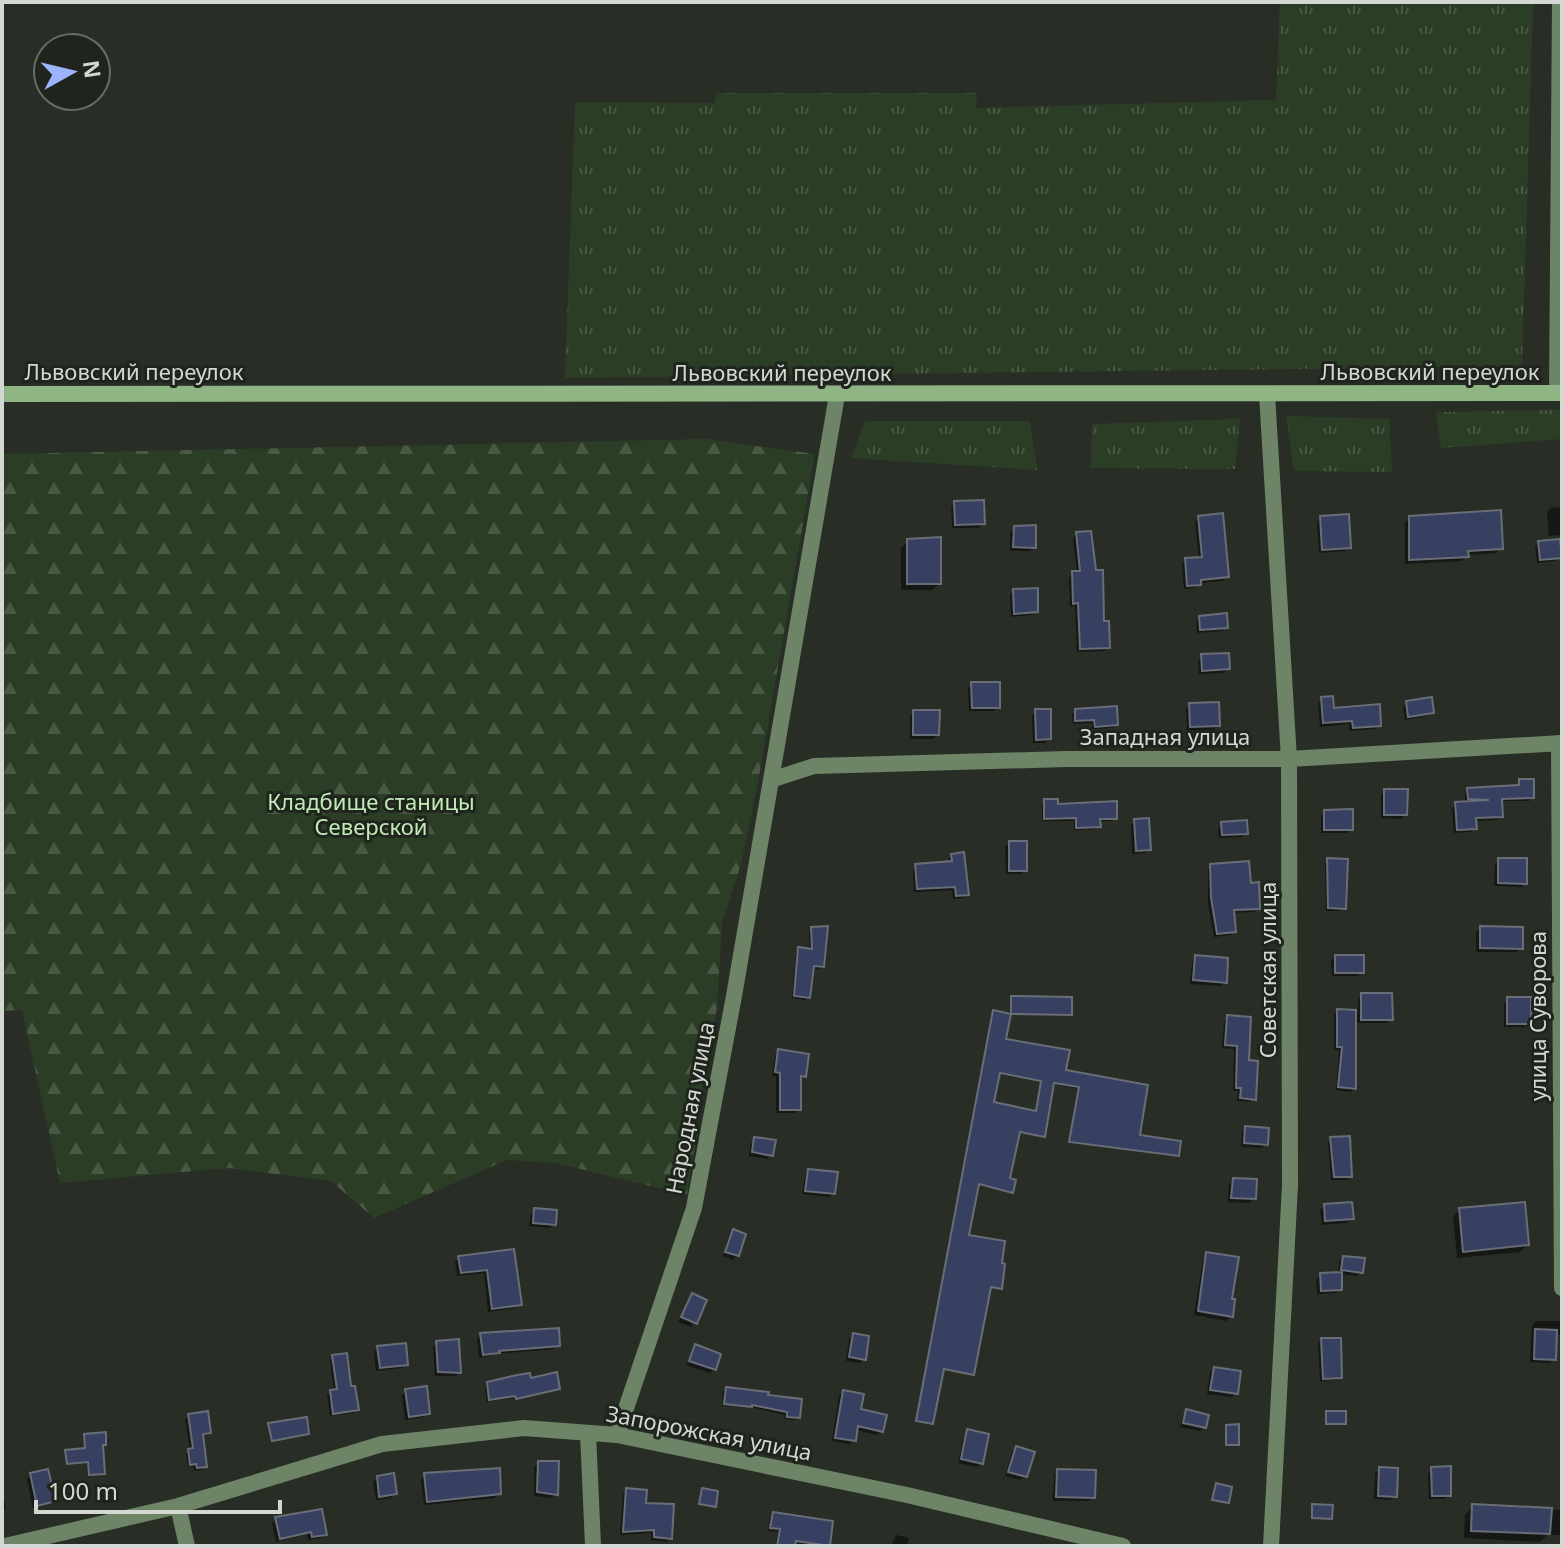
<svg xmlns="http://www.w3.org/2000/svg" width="1564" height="1548" font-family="'Noto Sans',sans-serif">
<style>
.grass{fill:url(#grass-tufts)}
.forest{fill:url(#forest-firs)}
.shadow{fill:#0007;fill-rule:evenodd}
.building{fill:#374060;stroke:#696d77;stroke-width:2;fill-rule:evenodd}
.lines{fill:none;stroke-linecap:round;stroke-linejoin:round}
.street{stroke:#6d8466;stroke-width:16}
.secondary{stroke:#90b585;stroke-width:16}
.labels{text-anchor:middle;stroke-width:6;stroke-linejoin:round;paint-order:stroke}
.street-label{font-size:22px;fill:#d3d8d2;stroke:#1f251d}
.park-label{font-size:22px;fill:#c2ecb5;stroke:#1f251d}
</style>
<defs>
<pattern id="grass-tufts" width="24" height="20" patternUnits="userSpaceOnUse" patternTransform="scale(2)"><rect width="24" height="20" fill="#2b3e25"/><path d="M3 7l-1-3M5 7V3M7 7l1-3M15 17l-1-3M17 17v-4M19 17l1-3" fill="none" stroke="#495944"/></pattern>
<pattern id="forest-firs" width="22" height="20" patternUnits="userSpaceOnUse" patternTransform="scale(2)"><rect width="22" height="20" fill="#2b3e25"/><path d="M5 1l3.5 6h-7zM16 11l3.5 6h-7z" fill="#495944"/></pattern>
</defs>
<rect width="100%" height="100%" fill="#282e26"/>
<path class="grass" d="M1280,2H1533L1522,366L565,378L575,102L715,103L716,93H977L976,108L1276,100Z
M1562,410V439L1441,448L1436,412Z
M1286,416L1389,419L1392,472L1294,471Z
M1240,419L1235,469L1091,468L1092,424Z
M865,421H1030L1037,470L851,458Z"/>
<path class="forest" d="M706,439L815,454L757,788L741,864L722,923L717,1006L687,1195L556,1163L507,1160L374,1218L331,1181L228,1168L60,1183L22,1010L2,1011V454Z"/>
<path class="shadow" d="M955,503L983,523L979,528H952L951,507Z
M1562,507V535L1549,536L1547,512L1551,508Z
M1199,518L1227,576L1223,581L1199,583L1195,588L1184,589L1182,564L1186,560L1199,559L1195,522Z
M1321,518L1349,547L1345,551L1319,553L1317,522Z
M1410,518L1501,548L1496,553L1467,555L1462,561L1405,564V523Z
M1015,528L1034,547L1030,551H1010V533Z
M1077,534L1108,647L1104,651L1077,652L1075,606L1070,607L1069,577L1077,573L1073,538Z
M908,541L939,584L932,590H901V548Z
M1539,543L1559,557L1555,561L1537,563L1535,547Z
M1014,591L1036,611L1032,615L1011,617L1010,595Z
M1200,618L1226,627L1222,631L1197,633L1196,622Z
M1202,656L1228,668L1224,673L1199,674L1198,661Z
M972,684L998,707L994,711H969L968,688Z
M1322,699L1332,710L1379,725L1375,729L1349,731V724L1320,727L1318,703Z
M1407,703L1432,712L1428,716L1405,720L1403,707Z
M1190,705L1218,725L1214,730L1187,731L1186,709Z
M1036,711L1049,738L1045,743H1033L1032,715Z
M1076,711L1116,725L1113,728L1092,729V723L1073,724L1072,714Z
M914,712L937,735L933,739H910V716Z
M1520,781L1532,798L1529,801H1500L1501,816L1498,820L1474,821L1475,828L1471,832L1454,833L1452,808L1456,804H1465V794L1468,790L1516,788Z
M1385,791L1405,814L1401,819L1381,818V795Z
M1045,801L1056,806L1115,818L1112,821H1098L1096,829L1074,830V821H1042V804Z
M1325,812L1351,829L1347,833H1321V816Z
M1135,821L1149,849L1145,853L1132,854L1131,825Z
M1222,824L1246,833L1242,837L1219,838L1218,828Z
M1009,843L1025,870L1021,874H1006L1005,847Z
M952,856L967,894L964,898L953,899L952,890L914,892L913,870L916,866L949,864L948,859Z
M1328,860L1344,908L1340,911H1326L1325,864Z
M1499,860L1525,883L1521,887L1494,886L1495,864Z
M1211,866L1249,885L1258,908L1255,912L1232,913L1234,931L1231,935L1214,937L1208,903V870Z
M1481,928L1521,948L1517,952H1476V932Z
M812,929L822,966L819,969L812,968L808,997L806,1000L792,998L796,952L798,949L810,951L809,932Z
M1196,957L1225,982L1221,986L1190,984L1192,962Z
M1335,957L1362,972L1358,976H1332L1331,961Z
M1362,995L1391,1019L1386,1023H1354V1088L1351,1092L1336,1090L1339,1050H1334V1014L1338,1011L1358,1012V999Z
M1012,998L1070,1014H1010Z
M1508,999L1529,1023L1525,1027H1504V1004Z
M992,1014L1004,1041L1064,1072L1138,1137L1177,1155L1069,1143L1079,1089L1052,1084L1043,1136L1017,1133L1008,1180L1011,1192L976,1185L967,1236L982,1284L972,1374L941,1370L930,1425L916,1422ZM997,1074L1040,1082L1035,1113L992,1104Z
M1228,1017L1246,1062L1254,1099L1250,1102L1237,1101L1238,1091H1233L1234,1049L1222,1048L1224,1021Z
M779,1051L804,1076L799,1081V1109L795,1113H776V1076H772L775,1055Z
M1246,1128L1266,1144L1262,1148L1241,1147L1242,1132Z
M755,1139L771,1155L767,1159L749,1156L751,1143Z
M1331,1139L1350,1177L1347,1180H1331L1328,1142Z
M809,1171L834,1193L829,1197L802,1194L805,1175Z
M1233,1180L1254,1198L1250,1203L1228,1202L1229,1185Z
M1325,1206L1352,1219L1347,1223L1322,1225L1320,1210Z
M535,1210L554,1224L550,1228L529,1226L531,1214Z
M1459,1210L1527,1245L1520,1252L1457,1258L1453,1217Z
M733,1232L743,1235L737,1255L733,1260L723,1256L729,1236Z
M513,1252L520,1304L516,1308L488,1312L484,1273L457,1276L455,1262L459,1258Z
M1207,1254L1230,1301L1231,1316L1227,1321L1194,1315L1203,1259Z
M1343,1258L1361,1272L1357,1276L1340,1274V1289L1336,1293L1317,1294L1316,1279L1321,1275L1338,1274L1339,1262Z
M692,1295L705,1301L691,1327L678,1322Z
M1536,1321H1562V1335H1555L1554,1359L1550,1363L1530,1362L1532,1325Z
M481,1335L558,1345L554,1349L496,1354L479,1358L477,1339Z
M853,1335L864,1359L860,1363L846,1361L849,1339Z
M1321,1340L1340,1377L1336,1380L1320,1381L1318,1343Z
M437,1343L459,1372L455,1376H435L433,1347Z
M695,1347L714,1369L710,1373L686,1365Z
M378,1348L406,1364L402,1368L376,1371L374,1352Z
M333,1356L357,1409L354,1413L330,1416L327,1395L334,1391L330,1360Z
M1214,1369L1236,1393L1232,1397L1207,1394L1210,1373Z
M529,1380L558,1388L514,1401L513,1398L487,1402L485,1387L488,1384Z
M726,1389L766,1397L798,1417L795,1420L785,1419V1415L749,1407L722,1406L723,1392Z
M406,1391L428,1413L424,1417L405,1420L402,1395Z
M843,1392L881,1431L877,1435L856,1430L854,1440L850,1444L832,1441L839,1396Z
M1187,1412L1204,1427L1200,1431L1180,1427L1183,1416Z
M188,1416L209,1432L202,1436L205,1466L202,1470L194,1471L193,1467H188L186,1454L190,1450L185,1419Z
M968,1432L981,1463L977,1467L958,1463L964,1436Z
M85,1436L104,1444L102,1474L88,1476L87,1462L66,1465V1452L85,1450Z
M1016,1448L1025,1476L1021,1480L1005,1476L1012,1452Z
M539,1463L556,1494L552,1498L534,1496V1467Z
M1380,1469L1395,1496L1391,1500L1374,1499L1375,1473Z
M1432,1469L1449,1495L1445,1499H1429L1428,1473Z
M1058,1471L1093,1497L1089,1501H1053L1054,1475Z
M31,1475L53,1500L49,1504L33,1508L27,1479Z
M425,1475L499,1494L495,1498L424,1505L421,1480Z
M378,1478L395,1494L391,1498L376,1500L373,1482Z
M2,1490L6,1508L2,1513Z
M627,1490L644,1505L670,1538L666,1542L651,1540V1533L620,1535L623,1494Z
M1473,1506L1562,1510V1535H1547L1540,1542L1464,1538L1465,1515Z
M773,1514L828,1545L775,1546L778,1532L768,1531L770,1518Z
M276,1519L325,1534L321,1538L308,1540L307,1534L276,1542L272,1523Z
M896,1535L909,1538L907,1546H891Z"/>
<path class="building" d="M984,500L985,524L955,525L954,501Z
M1501,510L1503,549L1468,551L1469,557L1409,560V516Z
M1223,513L1229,577L1201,580V585L1187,586L1185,558L1202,557L1198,516Z
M1349,514L1351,548L1322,550L1320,516Z
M1036,525V548L1013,547L1014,526Z
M1091,531L1096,570H1103L1104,621H1109L1110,648L1080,649L1078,603L1073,604L1072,571H1080L1076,532Z
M941,537V584H907V539Z
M1560,539L1562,558L1540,560L1538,541Z
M1038,588V612L1014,614L1013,589Z
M1227,613L1228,628L1200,630L1199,616Z
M1229,653L1230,669L1202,671L1201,654Z
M971,682H1000V708H972Z
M1333,696L1334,708L1380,704L1381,726L1353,728L1352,721L1323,723L1321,697Z
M1432,697L1434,713L1408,717L1406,701Z
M1219,702L1220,726L1190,727L1189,703Z
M1117,706L1118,725L1095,727L1094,720L1075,721V709Z
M1035,709H1051V739L1036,740Z
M913,710H940L939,735H913Z
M1519,779H1534V798L1502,799L1503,817L1476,818L1477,829L1457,830L1455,802L1489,800L1468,799L1467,788L1519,785Z
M1384,789H1408L1407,815H1384Z
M1044,799H1058V804L1117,801V819H1100L1101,827L1076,828V818L1044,819Z
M1353,809V830H1324V810Z
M1149,818L1151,850L1136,851L1134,819Z
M1247,820L1248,834L1222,835L1221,822Z
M1009,841H1027V871H1009Z
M964,852L969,895L956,896L955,887L917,889L915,864L952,861L951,854Z
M1327,858L1348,859L1346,909L1328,908Z
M1498,858H1527V884L1498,883Z
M1249,861L1251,883L1259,882L1260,909L1234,910L1236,932L1217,934L1211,898L1210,864Z
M828,926L824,967L814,966L810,998L794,996L798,947L812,949L811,927Z
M1480,926L1523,927V949L1480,948Z
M1195,955L1228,958L1227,983L1193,980Z
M1335,955H1364V973H1335Z
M1361,993H1392L1393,1020H1361Z
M1011,996L1072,997V1015L1011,1014Z
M1507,997H1531V1024H1507Z
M1337,1009L1356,1010V1089L1338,1087L1342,1047H1337Z
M993,1010L1011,1014L1006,1039L1070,1050L1066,1070L1148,1085L1140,1135L1181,1141L1179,1156L1069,1142L1079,1087L1054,1083L1045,1137L1020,1132L1010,1178L1016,1180L1013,1193L979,1184L969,1235L1005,1241L1002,1263L1005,1264L1002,1289L991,1287L974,1375L944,1369L933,1424L916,1421ZM1000,1073L1041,1081L1036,1111L994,1102Z
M1227,1015L1251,1017L1249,1060L1258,1061L1256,1100L1240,1098L1241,1088H1236L1237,1046L1225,1045Z
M778,1049L809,1054L806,1077L801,1076V1110H780V1073L775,1072Z
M1245,1126L1269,1128L1268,1145L1244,1143Z
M1350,1136L1352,1177H1334L1330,1137Z
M754,1137L776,1140L773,1156L752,1152Z
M808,1169L838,1172L835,1194L805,1191Z
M1233,1178L1257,1179L1256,1199L1231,1198Z
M1352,1202L1354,1219L1325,1221L1324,1204Z
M1525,1202L1529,1245L1463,1252L1459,1208Z
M534,1208L557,1210L556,1225L533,1223Z
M733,1229L746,1234L739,1256L725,1252Z
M514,1249L522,1305L492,1309L487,1270L461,1273L458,1256Z
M1206,1252L1239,1257L1232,1299H1235L1233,1317L1198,1311Z
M1343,1256L1365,1258L1363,1273L1341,1270Z
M1342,1272V1290L1321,1291L1320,1273Z
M692,1293L707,1300L697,1324L681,1317Z
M559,1328L560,1346L499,1351L500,1353L483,1355L480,1333Z
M1535,1329L1557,1330L1556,1360L1534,1359Z
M853,1333L869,1336L866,1360L849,1357Z
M1321,1338H1341L1342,1378L1323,1379Z
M459,1339L461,1373L438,1372L436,1341Z
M406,1343L408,1365L380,1368L377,1346Z
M695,1344L721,1354L716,1370L689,1361Z
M347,1353L351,1386H355L359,1410L333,1414L330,1390L337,1389L332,1355Z
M1214,1367L1241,1371L1238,1394L1210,1390Z
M557,1372L560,1389L516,1399L515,1396L489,1400L487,1382L517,1375L530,1373L531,1378Z
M427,1386L430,1414L409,1417L405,1389Z
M726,1387L769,1392L768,1395L802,1399L800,1418L787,1417V1412L752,1405V1407L724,1404Z
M843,1390L864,1394L861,1409L887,1415L883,1432L858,1426L856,1441L835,1438Z
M1186,1409L1209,1415L1206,1428L1183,1423Z
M208,1411L211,1433L203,1434L207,1467L197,1468L196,1464L190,1465L188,1449L193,1448L188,1414Z
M1326,1411H1346V1424H1326Z
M307,1417L309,1434L272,1441L268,1423Z
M1239,1424V1445H1226V1425Z
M967,1429L989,1434L983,1464L961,1459Z
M106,1432V1445H103L105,1474L89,1475L88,1462L67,1464L65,1450L85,1448L84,1434Z
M1016,1446L1035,1452L1027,1477L1008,1472Z
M538,1461H559L558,1495L537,1492Z
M1451,1466V1496H1432L1431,1467Z
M1379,1467L1398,1468L1397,1497L1378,1496Z
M500,1468L501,1494L427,1502L424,1473Z
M48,1469L56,1501L37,1506L30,1473Z
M1057,1469L1096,1470L1095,1498L1056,1497Z
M394,1473L397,1494L379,1497L377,1476Z
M1216,1483L1232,1487L1229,1503L1212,1500Z
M626,1488L647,1490L646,1503L674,1504L672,1539L654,1537V1530L623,1532Z
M702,1488L718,1491L716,1507L699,1504Z
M1312,1504L1333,1505L1332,1519L1312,1518Z
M1472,1504L1552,1508L1550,1534L1471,1531Z
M322,1509L327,1535L312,1537L311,1532L280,1539L275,1517Z
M773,1512L833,1521L830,1546L796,1541L795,1546H777L780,1529L770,1528Z"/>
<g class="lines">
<path class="street" d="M1557,393L1560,2
M1267,394L1289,759L1290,1185L1271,1546
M1559,743L1562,1288
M771,780L814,766L1066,759H1289L1562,743
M588,1433L593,1546
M617,1435L694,1208L734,996L837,395
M178,1506L187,1546
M5,1546L178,1506L382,1444L524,1428L617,1435L907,1495L1123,1546"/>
<path class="secondary" d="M2,394L1562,393"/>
</g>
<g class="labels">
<g class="street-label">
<text x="134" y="380">Львовский переулок</text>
<text x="1430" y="380">Львовский переулок</text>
<text x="782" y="381">Львовский переулок</text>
<text x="1165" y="745">Западная улица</text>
<text transform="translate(1268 970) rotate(-90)" y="8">Советская улица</text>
<text transform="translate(1538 1016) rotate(-90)" y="8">улица Суворова</text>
<text transform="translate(690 1108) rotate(-79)" y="8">Народная улица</text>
<text transform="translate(709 1433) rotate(11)" y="8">Запорожская улица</text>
</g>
<g class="park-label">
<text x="371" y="810">Кладбище станицы<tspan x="371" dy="25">Северской</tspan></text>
</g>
</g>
<rect width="1564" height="1548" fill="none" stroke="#d3d8d2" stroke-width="8"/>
<g transform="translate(72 72) rotate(82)"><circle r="38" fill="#1f251d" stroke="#676d65" stroke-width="2"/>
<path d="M0-6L14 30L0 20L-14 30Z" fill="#9eb3fd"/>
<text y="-12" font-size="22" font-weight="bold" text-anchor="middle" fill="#d3d8d2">N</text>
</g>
<path d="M36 1500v12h244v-12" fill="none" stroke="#d3d8d2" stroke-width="4"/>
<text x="48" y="1500" font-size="24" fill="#d3d8d2" stroke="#1f251d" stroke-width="6" paint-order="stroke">100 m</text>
</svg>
